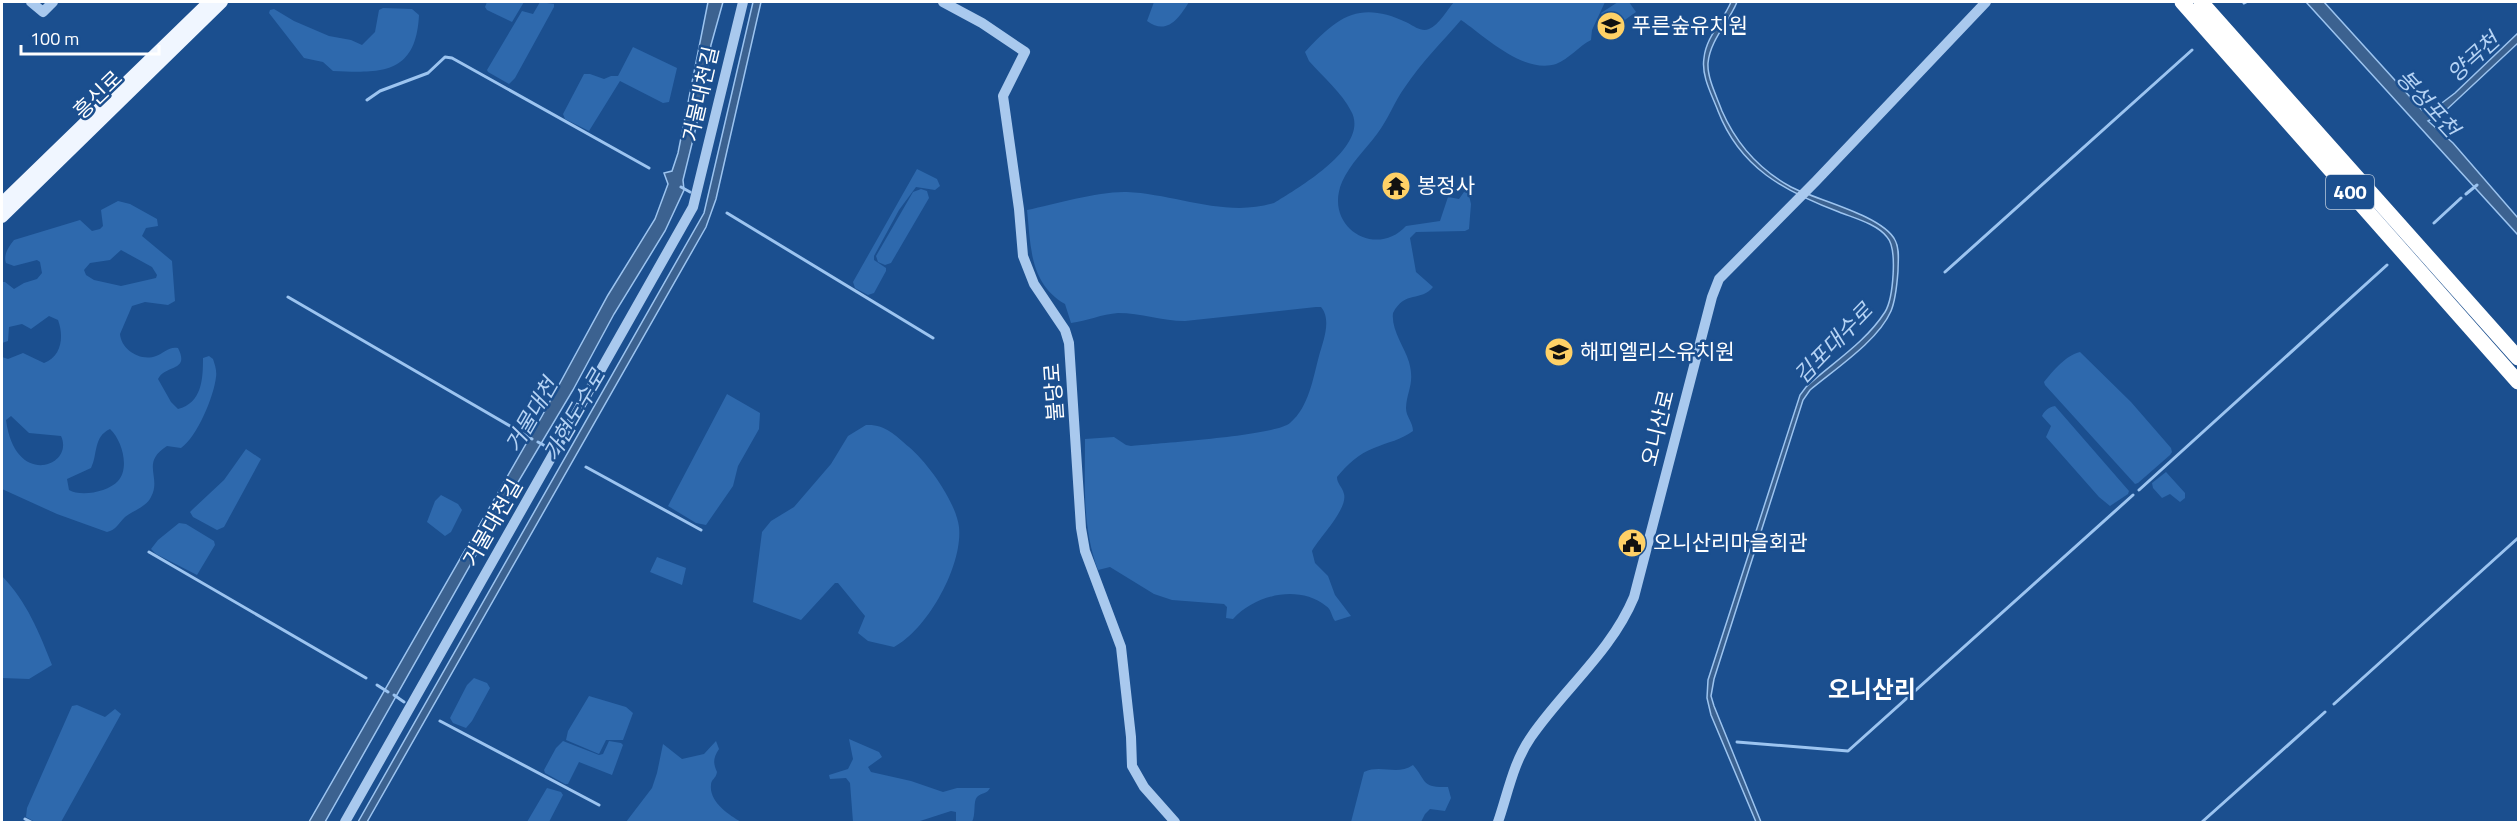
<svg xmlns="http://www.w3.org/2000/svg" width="2520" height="824" font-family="'Titillium Web','Noto Sans KR',sans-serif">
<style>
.green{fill:#2e69ad;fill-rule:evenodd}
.water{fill:#3c6290;stroke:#9cc4f0;stroke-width:1.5}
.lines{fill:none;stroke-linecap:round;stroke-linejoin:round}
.stream{stroke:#9cc4f0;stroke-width:3}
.minor{stroke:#a9c9ee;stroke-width:10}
.major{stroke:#f0f6ff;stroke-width:12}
.highway{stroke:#fff;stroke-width:15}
.labels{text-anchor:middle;stroke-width:5;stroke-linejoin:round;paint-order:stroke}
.shield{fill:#1b4f8f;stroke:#bbcadd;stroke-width:1.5}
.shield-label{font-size:20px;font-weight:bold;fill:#fff}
.poi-label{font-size:21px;fill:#fff;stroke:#1b4f8f;text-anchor:start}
.street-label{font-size:21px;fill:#fff;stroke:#1b4f8f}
.water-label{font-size:22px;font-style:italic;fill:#b5d3f5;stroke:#1b4f8f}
.quarter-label{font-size:24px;font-weight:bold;fill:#fff;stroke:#1b4f8f}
</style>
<rect width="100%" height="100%" fill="#1b4f8f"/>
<path class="green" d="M487,2H524L512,22L487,10L485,7Z
M540,2L554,4V7L515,78L509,84L488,72L487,70L522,11L533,14Z
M1154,2H1189C1179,18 1167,36 1147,21Z
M1454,2H1605L1592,30L1591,40C1579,46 1569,59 1556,64C1523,74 1486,37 1461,20C1442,42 1421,63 1405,87C1394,102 1388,120 1377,134C1365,150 1350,164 1342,182C1323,227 1376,259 1406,226L1440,221L1448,197L1459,199L1464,192L1468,191L1471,204L1469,229L1465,231L1416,232L1410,238L1416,272L1433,287C1421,302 1405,290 1393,313C1391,330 1404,346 1409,362C1415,384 1407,390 1406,408C1406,417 1413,422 1413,431C1401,440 1388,442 1374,448C1358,454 1348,464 1337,477C1337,484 1342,486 1344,494C1348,509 1319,538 1312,551L1315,563L1328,576L1335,595L1351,616L1335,621C1331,616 1332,610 1326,606C1298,584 1255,595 1233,619L1226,618L1227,607L1224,604L1172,600L1154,594L1110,567L1098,570C1082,528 1085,483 1085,439L1114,437L1126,445L1131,446C1158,443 1275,436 1290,423C1309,407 1313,378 1319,356C1323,341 1332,320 1321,307H1316L1185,321C1162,321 1141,313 1118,313C1102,314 1087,321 1071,323L1065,304C1029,283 1031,246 1027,210C1056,204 1099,191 1127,192C1175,194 1226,218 1274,203C1298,188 1371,146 1351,111C1342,93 1323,77 1309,61L1305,52C1338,16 1360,0 1408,23C1415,27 1422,32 1429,29C1439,25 1447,10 1454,2Z
M1618,2H1629L1636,12L1612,29L1601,13Z
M383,8L412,9L419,15C416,75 381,73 333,71L323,62L304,58L269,13L270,10L274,9L294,21L329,36L351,40L362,45L375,32L379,10Z
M633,47L677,68L669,102L663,103L620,81L589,131L565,119L563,114L584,74H590L604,79L611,76H618Z
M917,169L937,179L940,186L935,190L916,187L899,210L874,256V260L886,268V271L874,293L868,295L855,288L853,282Z
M921,189L927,191L929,198L891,263L885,265L878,262L876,256L913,192Z
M118,201L130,204L157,219L158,226L146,228L142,236L172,261L175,301L168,305L145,302L132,306L120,334C121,349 140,362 156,356C164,353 169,346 178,348C190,372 166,364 158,379L171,402L178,409C202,403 203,379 203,358L209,356L213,359C215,365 217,371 216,377C214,396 197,437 181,448L167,446C140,463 162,477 151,497C146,507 134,510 125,517C119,523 116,530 107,532L57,514L2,489V357L8,359L23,353L44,363C62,356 64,336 58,320L49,316L31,329L22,324L9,327L8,341L2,343V282H5L14,289L24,283L37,279L42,273L40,262L37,260L14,266L6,263C3,255 9,246 14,240L80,220L92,231L100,229L103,226L101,210ZM121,250L152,267L157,275L156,278L121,286L94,280L86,275L84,270L90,263L110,260ZM11,416L29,433L61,436C75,466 15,489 6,420ZM110,429C122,440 130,468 118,481C108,492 81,497 69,490L67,479L91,468C98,454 93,437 110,429Z
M2080,352L2131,402L2171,448L2172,452L2170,455L2138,483L2135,484L2045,385L2044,382C2053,371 2066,355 2080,352Z
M727,394L760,413L759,429L738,466L733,486L706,525L696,523L668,506Z
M2055,406L2129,491L2128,494L2110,506L2099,497L2046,437L2051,426L2042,416C2044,411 2049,407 2055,406Z
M866,425C885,424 895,435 909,447C928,463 956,502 959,527C963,565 928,629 894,647L868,641L858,633L865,616L838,583H835L801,620L753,602L762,532L771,521L794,507L831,464L848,436Z
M246,449L261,459L224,527L217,530L193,517L190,512L193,509L224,480Z
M2166,472L2185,493V498L2180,502L2170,494L2162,498L2153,488L2152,483Z
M441,495L458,504L462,510L451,532L445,536L427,522L435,501Z
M179,523L186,524L214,541L215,545L197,575L156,554L151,549L158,540Z
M657,557L686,568L682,585L650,572Z
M2,576C27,602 39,632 52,665L29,679L2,678Z
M474,678L487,683L490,688L472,721L466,728L453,723L450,718L467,685Z
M589,696L626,707L633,713L623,740H606L599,754L566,740L568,731Z
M77,705L105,717L115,709L121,714L61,822H35L26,817L27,808L72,706Z
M849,739L879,752L882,757L868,767L871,772L911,781L943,792L957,788H990C986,795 982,792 977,797C973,801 976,815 972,822H956V812L951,811L917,822H853L850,783L846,778L830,779L829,775L848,769L853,759Z
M563,741L599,755L603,754L609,741L621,743L623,745L612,775L579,762L568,784H565L545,773L544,770L556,748Z
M716,741L719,749C713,758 713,763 717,772C716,779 711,779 711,785C709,802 729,815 741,822H626L652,788L657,773L663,744L682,759L704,754Z
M1413,765C1427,781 1421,788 1448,787L1451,798L1445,811L1430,809L1425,814L1421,822H1351L1364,772C1381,764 1397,776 1413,765Z
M547,788L561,792L563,795L549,822H527Z"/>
<path class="water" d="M708,2H723L711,45L702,103L683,180L684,190L665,231L614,314L573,390L502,509L325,822H309L542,416L608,295L655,219L668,184L664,173L672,171L678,153Z
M753,2H761L716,199L706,227L367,822H358L704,213Z
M1731,2H1737C1729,22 1710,40 1708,63C1707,78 1717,97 1722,111C1736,143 1760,170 1791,187C1816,200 1882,215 1895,240C1900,249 1898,261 1898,271C1897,284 1896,299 1891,311C1878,341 1835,369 1810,390L1803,400L1714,679L1711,696L1714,706L1761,822H1756L1711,715L1707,698L1708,680L1800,395L1806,387C1832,363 1865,343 1885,312C1893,299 1898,249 1887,237C1877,224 1854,218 1839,212C1784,191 1740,168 1718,111C1712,95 1701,76 1704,58C1706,37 1723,21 1731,2Z
M2306,2H2324L2422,110L2430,112L2455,93L2518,33V43L2444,112L2428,121L2453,143L2518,218V235Z"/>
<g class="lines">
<path class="stream" d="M2244,3L2246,2
M367,100L380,91L428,73L445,57L452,58L649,168
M681,187L690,192
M2466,194L2477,185
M727,213L933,338
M2434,223L2461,198
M1945,272L2192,50
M288,297L510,426
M520,432L532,439
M538,442L549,448
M586,467L701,530
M2139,490L2387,265
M149,552L366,678
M377,685L388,692
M394,695L404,702
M2334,704L2518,538
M440,721L599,805
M1737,742L1848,751L2133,495
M25,819L31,822
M2202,822L2325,712"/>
<path class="minor" d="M31,2L43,12L53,2
M943,2L982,23L1025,52L1003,96L1019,209L1023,256L1034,284L1065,330L1069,343L1081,528L1085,551L1121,647L1131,737L1132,766L1144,787L1175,822
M345,822L693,207L743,2
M1498,822C1508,793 1513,763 1531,737C1564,689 1611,652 1634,597L1712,297L1719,279L1816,181L1986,2"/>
<path class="major" d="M2,203L209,2
M2,217L222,2"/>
<path class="highway" d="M2182,2L2518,382
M2201,2L2518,358"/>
</g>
<defs>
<g id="school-disc" transform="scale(1.5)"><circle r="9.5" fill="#ffd166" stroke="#1b4f8f"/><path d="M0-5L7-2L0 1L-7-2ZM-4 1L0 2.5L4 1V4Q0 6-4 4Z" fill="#111"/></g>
<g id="temple-disc" transform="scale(1.5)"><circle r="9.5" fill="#ffd166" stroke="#1b4f8f"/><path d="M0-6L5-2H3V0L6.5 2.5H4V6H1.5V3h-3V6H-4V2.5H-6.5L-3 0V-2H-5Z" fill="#111"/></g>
<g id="civic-disc" transform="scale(1.5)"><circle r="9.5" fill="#ffd166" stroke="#1b4f8f"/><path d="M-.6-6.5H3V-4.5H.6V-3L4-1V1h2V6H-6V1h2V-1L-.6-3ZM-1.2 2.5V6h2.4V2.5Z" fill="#111"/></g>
</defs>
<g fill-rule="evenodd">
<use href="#school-disc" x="1611" y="26"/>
<use href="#temple-disc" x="1396" y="186"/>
<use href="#school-disc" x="1559" y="352"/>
<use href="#civic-disc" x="1632" y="543"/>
</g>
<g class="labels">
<rect class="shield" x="2326" y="175" width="48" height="34" rx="4.5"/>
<g class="shield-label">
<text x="2350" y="199">400</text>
</g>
<g class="poi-label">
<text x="1632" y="33">푸른숲유치원</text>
<text x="1417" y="193">봉정사</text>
<text x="1580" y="359">해피엘리스유치원</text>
<text x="1653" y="550">오니산리마을회관</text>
</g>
<g class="street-label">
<text transform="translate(701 94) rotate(-77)" y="7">거물대천길</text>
<text transform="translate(98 95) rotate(-44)" y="7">흥신로</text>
<text transform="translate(1054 392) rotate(-94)" y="7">불당로</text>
<text transform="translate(1658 428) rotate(-76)" y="7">오니산로</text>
<text transform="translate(493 523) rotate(-60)" y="7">거물대천길</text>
</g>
<g class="water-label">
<text transform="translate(2473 57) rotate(-42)" y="8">양곡천</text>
<text transform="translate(2428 103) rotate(48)" y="8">봉성포천</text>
<text transform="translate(1833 343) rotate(-46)" y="8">김포대수로</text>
<text transform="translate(531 415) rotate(-60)" y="8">거물대천</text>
<text transform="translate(574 415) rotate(-60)" y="8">가현도수로</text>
</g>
<g class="quarter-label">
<text x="1872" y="698">오니산리</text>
</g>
</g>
<rect width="2520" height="824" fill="none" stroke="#ffffff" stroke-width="6"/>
<path d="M21 45v9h138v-9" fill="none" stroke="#ffffff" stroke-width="3"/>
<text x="30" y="45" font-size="18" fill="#ffffff" stroke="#1b4f8f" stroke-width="4.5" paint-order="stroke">100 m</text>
</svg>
